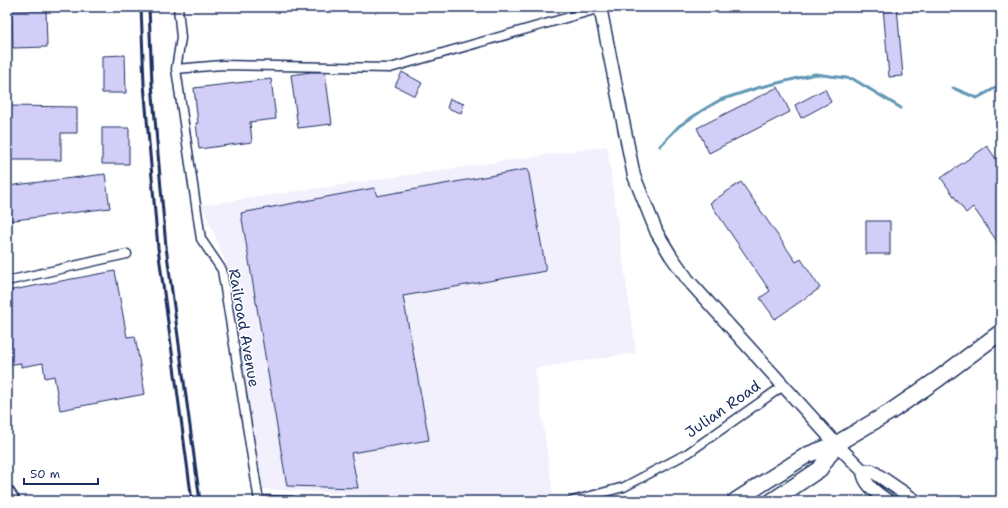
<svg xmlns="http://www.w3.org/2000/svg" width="1008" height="508" font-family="'Shantell Sans',sans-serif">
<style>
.built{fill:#f2f0fd}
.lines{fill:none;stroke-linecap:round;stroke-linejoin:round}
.stream{stroke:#6197b4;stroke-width:3}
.building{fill:#d2cef7;stroke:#1b2f5e}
.street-casing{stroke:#1b2f5e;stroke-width:11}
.secondary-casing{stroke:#1b2f5e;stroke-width:15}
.primary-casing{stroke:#1b2f5e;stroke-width:16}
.highway-casing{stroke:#1b2f5e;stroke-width:18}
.street{stroke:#fff;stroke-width:8}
.secondary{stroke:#fff;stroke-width:12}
.primary{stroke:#fff;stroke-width:13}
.highway{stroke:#fff;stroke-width:15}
.rail{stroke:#1b2f5e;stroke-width:3}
.labels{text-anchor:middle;stroke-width:3;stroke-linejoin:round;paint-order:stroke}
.street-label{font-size:15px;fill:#1b2f5e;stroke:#fff}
</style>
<rect width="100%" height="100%" fill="#fff"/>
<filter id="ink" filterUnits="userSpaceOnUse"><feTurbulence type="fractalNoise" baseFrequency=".025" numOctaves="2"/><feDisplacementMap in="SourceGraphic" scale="8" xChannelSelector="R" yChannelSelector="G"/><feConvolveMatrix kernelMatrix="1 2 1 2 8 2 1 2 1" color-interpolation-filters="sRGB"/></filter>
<g filter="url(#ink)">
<path class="built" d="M607,146L636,353L535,368L553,494L482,501L263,489L226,263L202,205Z"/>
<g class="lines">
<path class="stream" d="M953,88L977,98L1001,85
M660,146L679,126L703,110L720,100L757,88L815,74L853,79L901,108"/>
</g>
<path class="building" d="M883,7H897L903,76L889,77Z
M46,10L47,47L13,48L12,11Z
M125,55L126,93H102V56Z
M311,72H325L332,124L298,128L291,75Z
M402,72L422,83L415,96L395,86Z
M271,79L276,119L250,122L252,142L199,149L196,123H198L194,88Z
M778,87L790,112L709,153L697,128Z
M825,89L831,102L801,118L795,105Z
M450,99L464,104L461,113L447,108Z
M7,106L77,107V133H61V160H7Z
M102,128H129V164H102Z
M987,146L1001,166V247L973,207L966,213L941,178Z
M528,169L546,271L403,296L429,440L351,453L358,488L287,486L241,213L374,188L377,196Z
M105,174L110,208L7,221V186Z
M741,182L796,262L801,259L820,288L775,319L760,298L770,291L710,203Z
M866,221H890V254H866Z
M115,271L127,337L135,336L145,394L60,410L54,376L45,378L43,363L21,367V363L7,365V291Z"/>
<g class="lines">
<g class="street-casing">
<path id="street" d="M178,7L181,38L176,69L201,239L222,270L259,501
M176,69L222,65L390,68L601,8
M7,281L127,254
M259,500L293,501
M572,501L624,487L688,453L783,386"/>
</g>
<g class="secondary-casing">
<path id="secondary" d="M600,7L634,176L657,233L671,256L688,280L836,444L863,471C864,485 877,493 888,501
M863,471H872L916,501"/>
</g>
<g class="primary-casing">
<path id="primary" d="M7,492L13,501"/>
</g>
<g class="highway-casing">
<path id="highway" d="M735,501L807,455L836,444L890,412L938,379L1001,332
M772,501L820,469L836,444"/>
</g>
<use href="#street" class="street"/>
<use href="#secondary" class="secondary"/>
<use href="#primary" class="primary"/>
<use href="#highway" class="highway"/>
<path class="rail" d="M141,7L144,84L158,248L192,501
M149,7L152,84L166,247L200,501"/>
</g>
</g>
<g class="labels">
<g class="street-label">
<text transform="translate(244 328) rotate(80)" y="5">Railroad Avenue</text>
<text transform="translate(723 409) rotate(-35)" y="5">Julian Road</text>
</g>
</g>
<rect width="1008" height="508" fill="none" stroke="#fff" stroke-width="24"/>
<rect x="12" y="12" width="984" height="484" fill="none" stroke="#1b2f5e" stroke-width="1.5" filter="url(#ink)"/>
<path d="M24 478v6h74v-6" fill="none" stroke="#1b2f5e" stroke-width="2"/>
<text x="30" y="478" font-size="12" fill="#1b2f5e" stroke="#ffffff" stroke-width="3" paint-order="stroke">50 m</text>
</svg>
